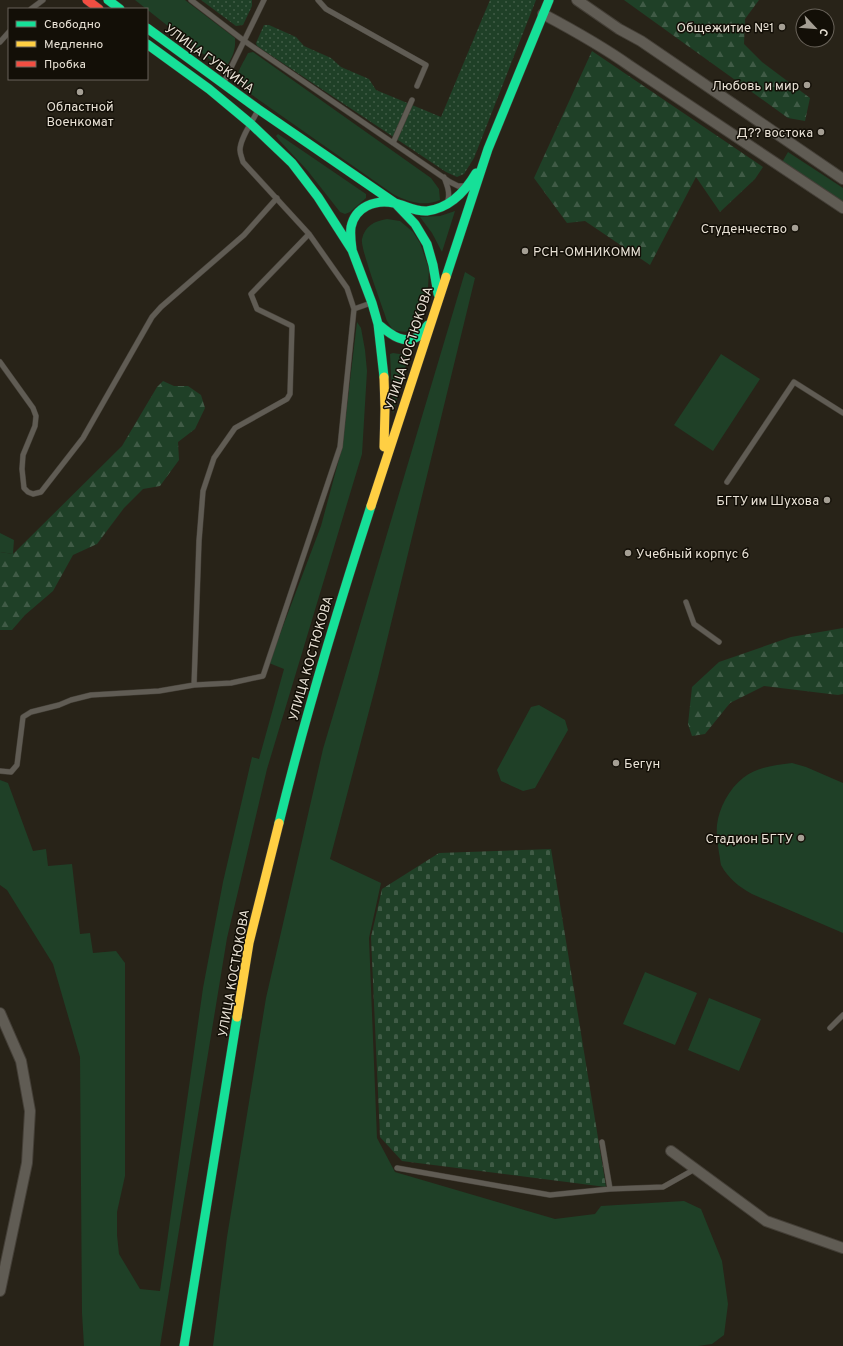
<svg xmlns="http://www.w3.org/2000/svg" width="843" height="1346" font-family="Overpass,sans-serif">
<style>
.grass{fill:#1f4027}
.forest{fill:url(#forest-firs)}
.cemetery{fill:url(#cemetery-stones)}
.park{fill:url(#park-dots)}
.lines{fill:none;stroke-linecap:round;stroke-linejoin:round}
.lane-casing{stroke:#443f37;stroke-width:6}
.street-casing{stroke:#443f37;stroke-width:12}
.fast-casing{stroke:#443f37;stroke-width:10}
.slow-casing{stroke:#443f37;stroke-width:10}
.jam-casing{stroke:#443f37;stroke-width:10}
.lane{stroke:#605c54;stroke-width:5}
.street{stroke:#605c54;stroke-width:10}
.fast{stroke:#16e098;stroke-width:9}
.slow{stroke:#ffcf43;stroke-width:9}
.jam{stroke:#f24e42;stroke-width:9}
.poi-dot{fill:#a59f94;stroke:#130f07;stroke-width:1.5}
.labels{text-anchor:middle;stroke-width:3;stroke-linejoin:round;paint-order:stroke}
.poi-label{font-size:13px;fill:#e9e2d6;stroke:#130f07;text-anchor:end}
.street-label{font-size:13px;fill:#e9e2d6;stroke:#130f07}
</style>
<defs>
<pattern id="forest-firs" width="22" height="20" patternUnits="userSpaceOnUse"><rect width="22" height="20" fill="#1f4027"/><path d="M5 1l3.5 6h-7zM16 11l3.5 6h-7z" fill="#405b46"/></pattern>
<pattern id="cemetery-stones" width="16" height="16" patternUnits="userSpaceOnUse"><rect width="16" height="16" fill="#1f4027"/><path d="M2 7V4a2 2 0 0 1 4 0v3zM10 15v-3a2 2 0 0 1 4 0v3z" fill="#405b46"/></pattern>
<pattern id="park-dots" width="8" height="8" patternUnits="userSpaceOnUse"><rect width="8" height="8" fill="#1f4027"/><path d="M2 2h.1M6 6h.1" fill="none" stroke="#405b46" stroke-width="1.8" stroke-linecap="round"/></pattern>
</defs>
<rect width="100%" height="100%" fill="#282318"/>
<path class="grass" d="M135,0H185L235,38C236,51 232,58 225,69L221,68Z
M253,52L431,178L439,189L440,200C424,207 408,202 393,194L242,88C233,74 242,66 248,53Z
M278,134L366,194V198L350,212L345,214L340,212L307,170L279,140L276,136Z
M788,152L843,188V205L781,164Z
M455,211L442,252L432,233L420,217L440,216Z
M387,219L400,221L413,232L420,243L429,269L428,288L415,325C409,334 403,332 393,330L387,321C383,308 360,248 362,239C365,226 374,221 387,219Z
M465,272L475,278L378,677L330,859L381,883L369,938L377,1138L395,1172L555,1219L595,1214L601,1206L684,1201L701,1209L722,1261L728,1304L724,1335L712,1344L698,1346H213L227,1237L266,998L323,749Z
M357,322L361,328L365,350L367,371L362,454L267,769L227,938L160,1346H84L82,1313L80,1057L53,964L7,890L0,885V780L8,783L33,851L46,849L48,866L72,864L80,934L90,933L93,953L116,951L125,963V1176L117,1212V1235L119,1254L140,1289L160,1291L203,988L223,882L252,757L259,759L284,669L269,663L321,526L342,448Z
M393,353L406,355L408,358L393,414L390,354Z
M721,354L760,379L713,451L674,425Z
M0,533L14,540L13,554L0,552Z
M539,705L565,720L568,730L535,788L523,791L501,781L497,770L531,707Z
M792,763L806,767L843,783V933L752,894C739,887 728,878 721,865C720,861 720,857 719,853C718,844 716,834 717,825C719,808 729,789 743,778C757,767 775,765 792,763Z
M645,972L697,993L675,1045L623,1024Z
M709,998L761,1019L739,1071L688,1050Z"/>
<path class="forest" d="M624,0H759L745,19L744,44L762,62L810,98L805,121L788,118Z
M592,51L763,167L755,179L720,212L696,177L650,265L585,221L567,223L534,178Z
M163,381L174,386H188L201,395L205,408L195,429L178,442L179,460L160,486L143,489L124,508L97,544L73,555L53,591L25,615L12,630H0V552L13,554L122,446L157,387Z
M843,628V694L838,695L764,686L730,703L705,734L692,736L688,724L692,687L719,662L791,637Z"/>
<path class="cemetery" d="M551,849L606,1187L402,1161L380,1137L371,937L382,889L439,853Z"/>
<path class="park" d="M201,0H252V6L243,25L236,26Z
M490,0H536L474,158L464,174L457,177L446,172L257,46L256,43L264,25H269L296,37L304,46L331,58L341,67L369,79L376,90L441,117Z"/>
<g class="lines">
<g class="lane-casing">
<path id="lane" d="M191,0L243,40L450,182L458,186H464
M318,0L326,9L426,65L417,86
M31,9L43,0
M0,42L9,32
M224,82L264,0
M258,110C253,121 240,138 240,150C240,154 242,158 243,162L309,234L347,288L354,309
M393,143L412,100
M444,177C447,185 450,192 448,200
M0,362L33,408L36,416L35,426L23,455L22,469L24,488L28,492L33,494L41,492L83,438L152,317L161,307L244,235L277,198
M727,482L794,382L843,413
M686,602L694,624L719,642
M194,685L199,541L203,491L214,458L235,428L287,399L290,394L292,326L257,309L251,294L309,234
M0,771L11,772L17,765L23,717L31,712L59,705L71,700L91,695L159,691L194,685L231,683L263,676L340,447L354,309L371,303
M830,1028L843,1015
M602,1142L610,1189
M397,1168L550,1195L610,1189L663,1187L695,1169"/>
</g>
<g class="street-casing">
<path id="street" d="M577,0L619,29L641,41L843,179
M543,14C573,30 602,46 630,66L843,208
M0,1013L21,1061L30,1111L27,1163L0,1291
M671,1151L766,1221L843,1248"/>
</g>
<g class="fast-casing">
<path id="fast" d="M108,0L120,9
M147,28L258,109L395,203L415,224L427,244L433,265L438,294
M147,44L209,89L251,124L292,163L318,197L352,250L372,303L378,324L384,377
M352,249C351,242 350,235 351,227C355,207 375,199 394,203C405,205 415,212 427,211C450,208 465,192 476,173
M446,277L488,149L549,0
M378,324C390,334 405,347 420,335C423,332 425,328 428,325
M279,823C305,716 337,611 371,506
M184,1346L237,1017"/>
</g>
<g class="slow-casing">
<path id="slow" d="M384,377L385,409L384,447
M371,506L446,277
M237,1017L249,943L279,823"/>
</g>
<g class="jam-casing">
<path id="jam" d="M87,0L99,9"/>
</g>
<use href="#lane" class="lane"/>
<use href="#street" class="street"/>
<use href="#fast" class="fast"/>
<use href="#slow" class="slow"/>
<use href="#jam" class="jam"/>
</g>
<g class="poi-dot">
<circle cx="782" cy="27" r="4"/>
<circle cx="807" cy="85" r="4"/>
<circle cx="80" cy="92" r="4"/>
<circle cx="821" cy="132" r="4"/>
<circle cx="795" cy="228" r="4"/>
<circle cx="525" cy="251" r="4"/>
<circle cx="827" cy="500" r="4"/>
<circle cx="628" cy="553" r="4"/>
<circle cx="616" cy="763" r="4"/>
<circle cx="801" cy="838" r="4"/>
</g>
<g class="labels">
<g class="poi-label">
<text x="774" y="32">Общежитие №1</text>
<text x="799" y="90">Любовь и мир</text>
<text x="80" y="111" text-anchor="middle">Областной<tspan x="80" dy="15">Военкомат</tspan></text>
<text x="813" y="137">Д?? востока</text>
<text x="787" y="233">Студенчество</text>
<text x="533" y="256" text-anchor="start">РСН-ОМНИКОММ</text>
<text x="819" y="505">БГТУ им Шухова</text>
<text x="636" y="558" text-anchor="start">Учебный корпус 6</text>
<text x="624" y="768" text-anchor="start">Бегун</text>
<text x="793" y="843">Стадион БГТУ</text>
</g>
<g class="street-label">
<text transform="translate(210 58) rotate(36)" y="5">УЛИЦА ГУБКИНА</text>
<text transform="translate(408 348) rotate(-72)" y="5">УЛИЦА КОСТЮКОВА</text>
<text transform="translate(310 658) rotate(-74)" y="5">УЛИЦА КОСТЮКОВА</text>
<text transform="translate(233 973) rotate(-80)" y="5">УЛИЦА КОСТЮКОВА</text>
</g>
</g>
<rect x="8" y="8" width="140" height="72" fill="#130f07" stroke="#69635a"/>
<rect x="16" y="21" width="20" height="6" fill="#16e098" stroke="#69635a"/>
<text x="44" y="28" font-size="12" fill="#e9e2d6">Свободно</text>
<rect x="16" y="41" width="20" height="6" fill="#ffcf43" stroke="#69635a"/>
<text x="44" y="48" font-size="12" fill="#e9e2d6">Медленно</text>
<rect x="16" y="61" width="20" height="6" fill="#f24e42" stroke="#69635a"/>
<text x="44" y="68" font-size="12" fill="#e9e2d6">Пробка</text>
<g transform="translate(815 28) rotate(116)"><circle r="19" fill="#130f07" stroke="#69635a"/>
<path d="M0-3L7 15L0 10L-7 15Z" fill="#a59f94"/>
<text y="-6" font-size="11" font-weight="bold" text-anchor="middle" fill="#e9e2d6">С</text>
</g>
</svg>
